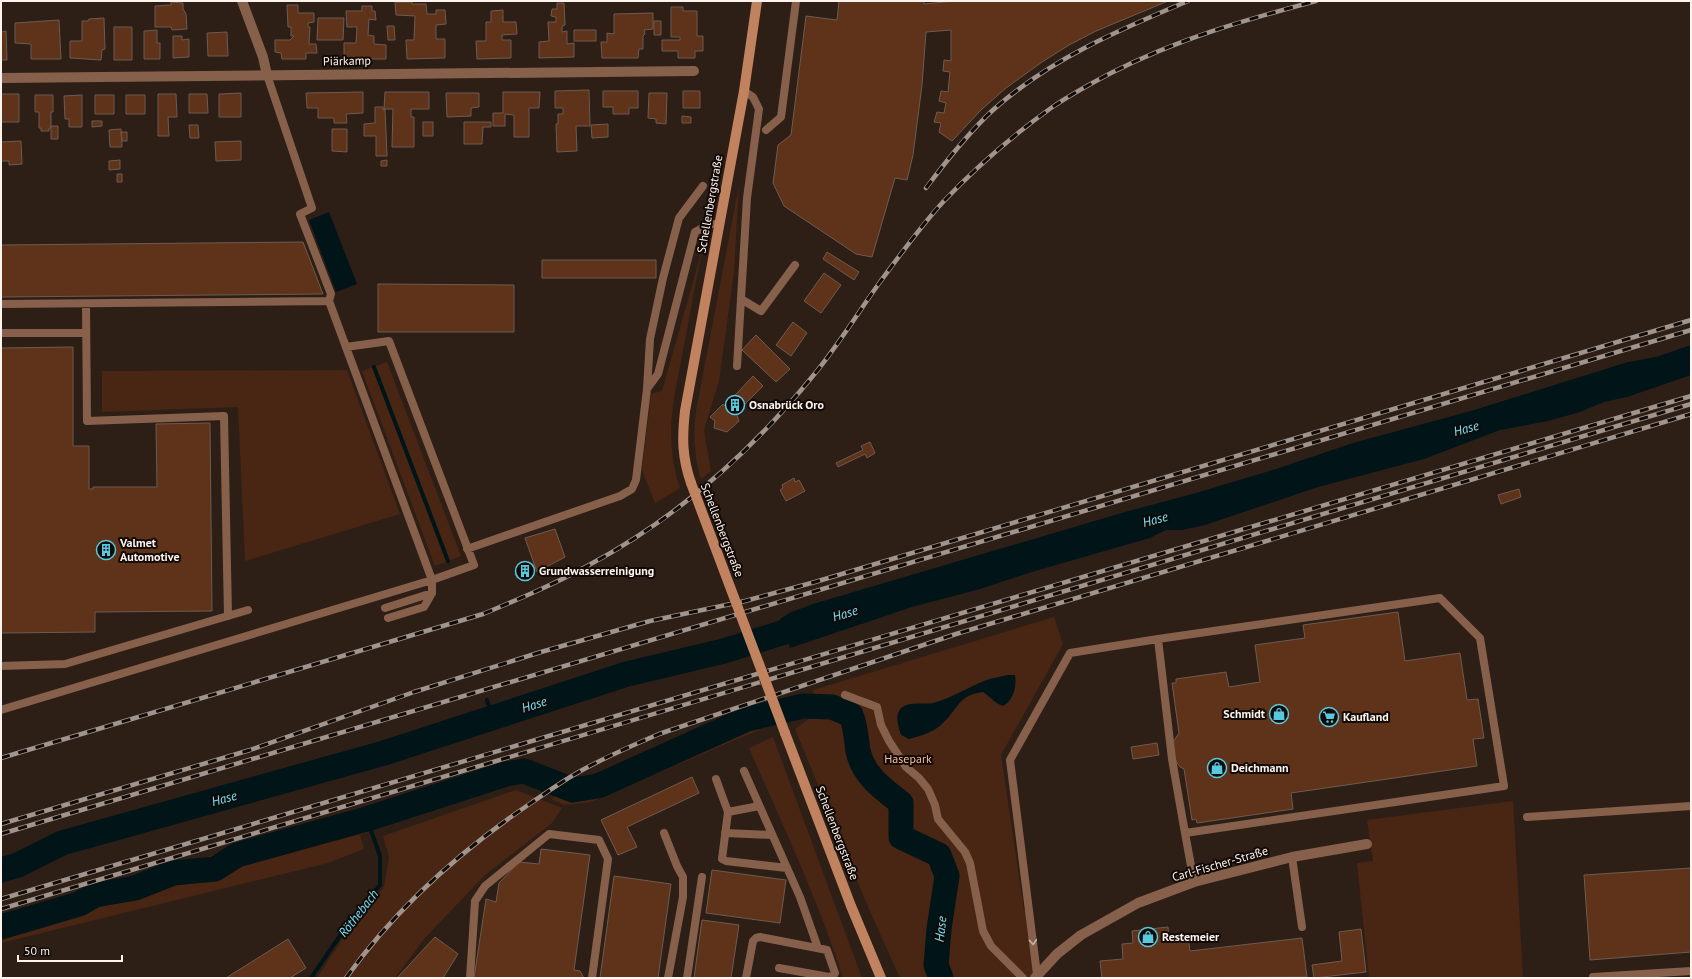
<svg xmlns="http://www.w3.org/2000/svg" width="1692" height="979" font-family="'PT Sans',sans-serif">
<style>
.green{fill:#482613}
.water{fill:#011418}
.lines{fill:none;stroke-linecap:round;stroke-linejoin:round}
.stream{stroke:#011418;stroke-width:4}
.river{stroke:#011418;stroke-width:25}
.building{fill:#5f3319;stroke:#6d5b51}
.lane{stroke:#87604b;stroke-width:8}
.street{stroke:#87604b;stroke-width:10}
.secondary{stroke:#c18260;stroke-width:10}
.rail-casing{stroke:#a0948c;stroke-width:4.5}
.rail{stroke:#110a07;stroke-width:3;stroke-dasharray:9;stroke-linecap:butt}
.secondary-bridge{stroke:#c18260;stroke-width:10}
.oneway{stroke:#c8b1a4}
.labels{text-anchor:middle;stroke-width:4;stroke-linejoin:round;paint-order:stroke}
.street-label{font-size:12px;fill:#fef3ed;stroke:#110a07}
.poi-label{font-size:12px;font-weight:bold;fill:#fef3ed;stroke:#110a07;text-anchor:start}
.park-label{font-size:12px;fill:#f6ba99;stroke:#110a07}
.water-label{font-size:13px;font-style:italic;fill:#75e0f8;stroke:#110a07}
</style>
<rect width="100%" height="100%" fill="#2e1f16"/>
<path class="green" d="M739,185L734,272L719,381L704,430L711,471L701,479C694,456 693,435 696,411Z
M703,247C696,280 690,313 684,346C674,396 663,438 680,488L655,503L642,470L651,394L662,391Z
M387,362L461,556L435,566L362,371Z
M347,370L400,514L245,561L238,407L102,412V371Z
M1054,617L1063,644L1001,755L1024,910H1030L1035,978H900L868,907L795,729L817,713L813,690Z
M765,714L769,726L737,739L591,802L565,805L551,799L567,787L573,790L598,786L747,719Z
M773,737L862,978H843C818,899 782,824 749,748Z
M527,759L541,774L360,835L364,849L328,863L1,943V916L373,809Z
M516,790L562,808L552,823L485,875L424,939L395,978H317L349,929L384,887L389,857L383,836Z
M1513,801L1523,978H1363L1369,977L1357,863L1373,861L1367,820Z"/>
<path class="water" d="M329,212L357,284L336,292L309,220Z
M1691,345V375L1627,397L1604,402L1580,412L1548,421L1500,430L1424,459L1318,487L1205,525L1182,530H1166L1150,538L1035,571L980,589L912,607L790,648L780,619L789,613L813,604L1125,512L1196,493L1276,469L1353,443L1471,411L1628,362L1656,357Z
M1008,675H1015C1017,687 1013,701 1003,706C994,703 991,697 983,692C958,695 959,708 943,723C934,732 921,736 909,739L901,735C899,728 895,718 899,711C906,700 922,705 933,703C951,698 967,688 984,681C991,678 1000,677 1008,675Z"/>
<g class="lines">
<path class="stream" d="M374,367L448,561
M487,700L492,718
M311,978L348,924L380,885V856L367,819"/>
<path class="river" d="M1,870L18,865L62,843L384,753L627,674L724,651L816,622
M1,927L79,904L95,895L135,888L173,873L215,869L237,855L367,819L506,774L524,771L573,790L598,786L747,719L803,706L832,707L851,715C856,727 856,738 858,751C863,775 883,789 901,803V837L939,855L947,876L939,929L936,965L941,978"/>
</g>
<path class="building" d="M839,1H924V4L955,1H1168L1096,31L1069,45L1042,62L1006,88L982,109L952,141L939,132L941,123L934,122L937,112L944,113L946,103L939,101L941,91L948,92L950,72L943,71L944,60L951,61V30L926,32L922,85L913,155L907,180L895,178L872,257L856,254L784,206L773,183L778,145L791,135L806,16L837,20Z
M171,2L183,3V9L186,14L187,29L172,30L171,27H155V6L171,5Z
M395,2H412V4H426L427,14H436V10H445L446,24L436,25V39H445V58L407,59L406,40H414L415,16L396,15Z
M557,3H564L565,25L562,26V32L567,31V44L574,43V57L539,58V42L549,41L548,22H556V17L551,16L552,9H557Z
M287,5H298V13H314V22L308,23V27H310L309,44H316L317,53H306V59H282L281,53L275,52V40H290L294,36H291V27H288Z
M362,6H372V11H375L376,20L369,19L368,35L374,36V44L386,45V59H344V43H356L357,27H347L346,11H362Z
M671,7H683V11H697V36H703V51H695V58H678V51H662V40H680V37H671Z
M503,10V22H516L517,34L502,35V40H511V58L477,59L476,41H486V22H491V11Z
M653,13V29L644,30L645,34L643,36V49H639L638,58H602L601,42H607V33L614,34V14Z
M104,18L105,49L102,50L101,60L70,58V41H82V21H88L89,19Z
M318,18H344L343,40H317Z
M59,20L61,59H31V44L15,43V23Z
M654,21H661V35H654Z
M387,26H394L395,40H388Z
M114,27H132V60H114Z
M157,30V43H160V59H144V31Z
M574,30H596V41H574Z
M6,31L7,60H1V32Z
M227,32L228,56H208L207,33Z
M173,36H182V40L189,39V57L173,58Z
M589,90L590,126H576L577,151L557,152L556,124H558V114H563V108H555V91Z
M603,91H638V108H629V114H613V107H603Z
M683,91H700V108H683Z
M363,92V113L346,114L347,123H334V118H318V108H307L306,93Z
M385,92H429V109H411V117H414V147H392L393,109H384Z
M503,92H540L539,108H529V137H514V115L505,114V126H493V113H503Z
M241,93V117H219V94Z
M446,93H479V107L471,108V116L447,117Z
M649,93H667L666,124L656,123V119L648,118Z
M1,94H19V122H1Z
M158,94H176L177,117H168L169,136H158Z
M189,94H207L208,113H189Z
M35,95H53V112H51V128H49V131H41V128H39V112H35Z
M82,95V127H69V119H65L64,96Z
M95,95H114V114H95Z
M126,95H145V114H126Z
M375,107H383V110L385,109L387,156H376V136H364V124L375,123Z
M682,116L691,117V123H682Z
M92,121H102V126L92,127Z
M423,122H433V136H423Z
M464,122H491V127H483L482,144H464Z
M608,124V137L592,138L591,125Z
M189,125H198L199,138H190Z
M51,126H58V139H51Z
M121,129L122,147H110L109,130Z
M332,129H347V152L332,151Z
M121,132H127V141H122Z
M21,141L22,164L9,165V161H1V142Z
M241,141V160L216,161L215,142Z
M120,160V169L109,170V161Z
M387,160V166H381V161Z
M117,174H122V182H117Z
M303,242L323,294L1,297V245Z
M827,252L859,272L854,280L823,259Z
M542,260H656V278H542Z
M824,273L841,285L821,313L804,301Z
M378,284L514,285V332H378Z
M793,322L807,333L791,356L776,345Z
M756,335L790,369L776,382L742,350Z
M73,347V446H89V489H93V487H157L156,424L210,423L212,611L95,612V632L1,633V348Z
M753,376L763,386L736,413L739,421L727,432L714,428L715,421L710,417L723,404L725,406Z
M870,442L875,453L867,458L865,454L838,467L836,463L863,450L861,446Z
M794,478L795,482L799,480L805,491L786,501L780,490L783,488L782,485Z
M1519,489L1521,497L1501,504L1498,495Z
M555,529L565,557L537,572L525,538Z
M533,564L535,570L517,578L515,573Z
M1398,612L1405,661L1460,653L1467,700L1478,699L1484,738L1473,739L1477,766L1291,793L1293,809L1197,823L1196,819L1192,820L1184,769L1180,767L1175,760L1172,744L1179,733L1172,683H1176V679L1226,672L1229,687L1260,682L1255,645L1305,638L1303,625Z
M1157,743L1159,755L1133,759L1131,747Z
M692,777L699,793L627,827L637,847L618,855L601,820Z
M541,849L590,855L574,970L580,971L584,978H474L486,899L496,902L499,883L519,862L539,864Z
M1691,868V952L1590,960L1584,875Z
M712,870L786,880L780,923L706,913Z
M614,876L671,884L658,978H600Z
M702,920L739,925L731,978H694Z
M1168,927L1169,938L1188,936L1190,951L1302,938L1307,977L1102,978L1100,961L1123,959L1122,944L1133,943L1132,931Z
M1361,929L1366,972L1314,978L1312,965L1342,961L1339,932Z
M435,937L458,954L443,978H397Z
M288,939L306,968L290,978H226Z"/>
<g class="lines">
<path class="lane" d="M267,75L312,208L300,214L331,294L329,301L432,580L474,565L389,341L346,347
M766,130L781,117L796,1
M741,299L761,311L795,265
M1,304L329,301
M86,304L87,421L224,416L228,616
M1,333H86
M737,366L747,198L759,109L753,97L744,91
M647,389L658,374L695,232L710,224H720
M467,549L620,496L632,489L636,480L647,389L650,339L663,278L679,218L703,186
M385,608L432,593
M1158,639L1440,598L1480,638L1504,786L1185,833L1194,882
M1,666L65,664L248,610
M845,695L877,707L881,725L889,741L906,767L919,778L928,789L935,805L938,819L965,852L970,863L983,931L991,946L1023,978
M1,710L432,580V593L424,607L388,618
M744,771L800,897L818,948
M716,779L728,812L722,859L726,861L787,868
M728,812L759,806
M1527,817L1691,806
M664,833L677,866L683,877V897L668,978
M725,833L771,835
M1292,857L1302,927
M1037,974L1010,760L1070,653L1158,639L1172,759L1185,833
M1593,977L1691,971
M470,978L475,901L485,886L549,834L599,840L608,859L592,978
M687,978L702,877
M746,978L753,941L756,938L760,937L827,950L835,973L834,975L829,977L779,968"/>
<path class="street" d="M242,1L263,57L267,75
M1,78L694,71
M1035,978L1057,954L1081,935L1138,903L1194,882L1292,857L1367,844"/>
<path class="secondary" d="M691,483C682,457 682,438 685,411L744,91L757,1
M785,733L851,906L881,978"/>
<g class="rail-casing">
<path id="rail" d="M926,188C947,160 968,133 993,110C1050,59 1119,30 1188,1
M1,758L483,614C519,599 555,584 589,565C677,518 749,454 812,377C837,347 857,314 880,282C900,255 920,227 943,202C975,168 1012,136 1051,108C1070,95 1090,84 1111,73C1178,39 1244,20 1316,1
M1,824L250,750L414,692L541,652L650,621L745,601L815,582L1691,320
M1,834L1691,330
M1,899L1691,396
M1,909L1691,404
M346,978C396,908 460,851 531,803C546,793 561,782 577,773C603,758 631,746 659,734L956,634L1691,414"/>
</g>
<use href="#rail" class="rail"/>
<path class="secondary-bridge" d="M691,483L785,733"/>
</g>
<defs><path id="oneway-chevron" d="M-2-3.5L2.5 0L-2 3.5" fill="none" stroke-width="1.6" stroke-linecap="round" stroke-linejoin="round"/></defs>
<use class="oneway" href="#oneway-chevron" transform="translate(1033 942) rotate(85)"/>
<defs>
<g id="building-ring" transform="scale(1)"><circle r="9.5" fill="#110a07" stroke="#56c9e1" stroke-width="1.5"/><path d="M-4-6H4V6H1V3H-1V6H-4ZM-2.5-4.3h1.7v1.8h-1.7ZM.8-4.3h1.7v1.8H.8ZM-2.5-1h1.7V.8h-1.7ZM.8-1h1.7V.8H.8Z" fill="#56c9e1"/></g>
<g id="shop-ring" transform="scale(1)"><circle r="9.5" fill="#110a07" stroke="#56c9e1" stroke-width="1.5"/><path d="M-5-2.5h2.3a2.7 3.5 0 0 1 5.4 0H5L5.5 6h-11ZM-1.5-2.5h3a1.5 2.3 0 0 0-3 0Z" fill="#56c9e1"/></g>
<g id="supermarket-ring" transform="scale(1)"><circle r="9.5" fill="#110a07" stroke="#56c9e1" stroke-width="1.5"/><path d="M-6-5.5h2.5l.6 2H6L4.5 2H-2.5L-4.4-4H-6ZM-1.5 3.2a1.3 1.3 0 1 0 .1 0ZM3 3.2a1.3 1.3 0 1 0 .1 0Z" fill="#56c9e1"/></g>
</defs>
<g fill-rule="evenodd">
<use href="#building-ring" x="735" y="405"/>
<use href="#building-ring" x="106" y="550"/>
<use href="#building-ring" x="525" y="571"/>
<use href="#shop-ring" x="1279" y="714"/>
<use href="#supermarket-ring" x="1329" y="717"/>
<use href="#shop-ring" x="1217" y="768"/>
<use href="#shop-ring" x="1148" y="937"/>
</g>
<g class="labels">
<g class="street-label">
<text transform="translate(347 61) rotate(-1)" y="4">Piärkamp</text>
<text transform="translate(710 204) rotate(-80)" y="4">Schellenbergstraße</text>
<text transform="translate(722 530) rotate(69)" y="4">Schellenbergstraße</text>
<text transform="translate(837 833) rotate(69)" y="4">Schellenbergstraße</text>
<text transform="translate(1220 864) rotate(-16)" y="4">Carl-Fischer-Straße</text>
</g>
<g class="poi-label">
<text x="749" y="409">Osnabrück Oro</text>
<text x="120" y="547">Valmet<tspan x="120" dy="14">Automotive</tspan></text>
<text x="539" y="575">Grundwasserreinigung</text>
<text x="1265" y="718" text-anchor="end">Schmidt</text>
<text x="1343" y="721">Kaufland</text>
<text x="1231" y="772">Deichmann</text>
<text x="1162" y="941">Restemeier</text>
</g>
<g class="park-label">
<text x="908" y="763">Hasepark</text>
</g>
<g class="water-label">
<text transform="translate(1466 428) rotate(-16)" y="5">Hase</text>
<text transform="translate(1155 519) rotate(-16)" y="5">Hase</text>
<text transform="translate(845 613) rotate(-17)" y="5">Hase</text>
<text transform="translate(534 704) rotate(-18)" y="5">Hase</text>
<text transform="translate(224 798) rotate(-16)" y="5">Hase</text>
<text transform="translate(358 913) rotate(-52)" y="5">Röthebach</text>
<text transform="translate(940 929) rotate(-83)" y="5">Hase</text>
</g>
</g>
<rect width="1692" height="979" fill="none" stroke="#fef3ed" stroke-width="4"/>
<path d="M18 955v6h104v-6" fill="none" stroke="#fef3ed" stroke-width="2"/>
<text x="24" y="955" font-size="12" fill="#fef3ed" stroke="#110a07" stroke-width="3" paint-order="stroke">50 m</text>
</svg>
